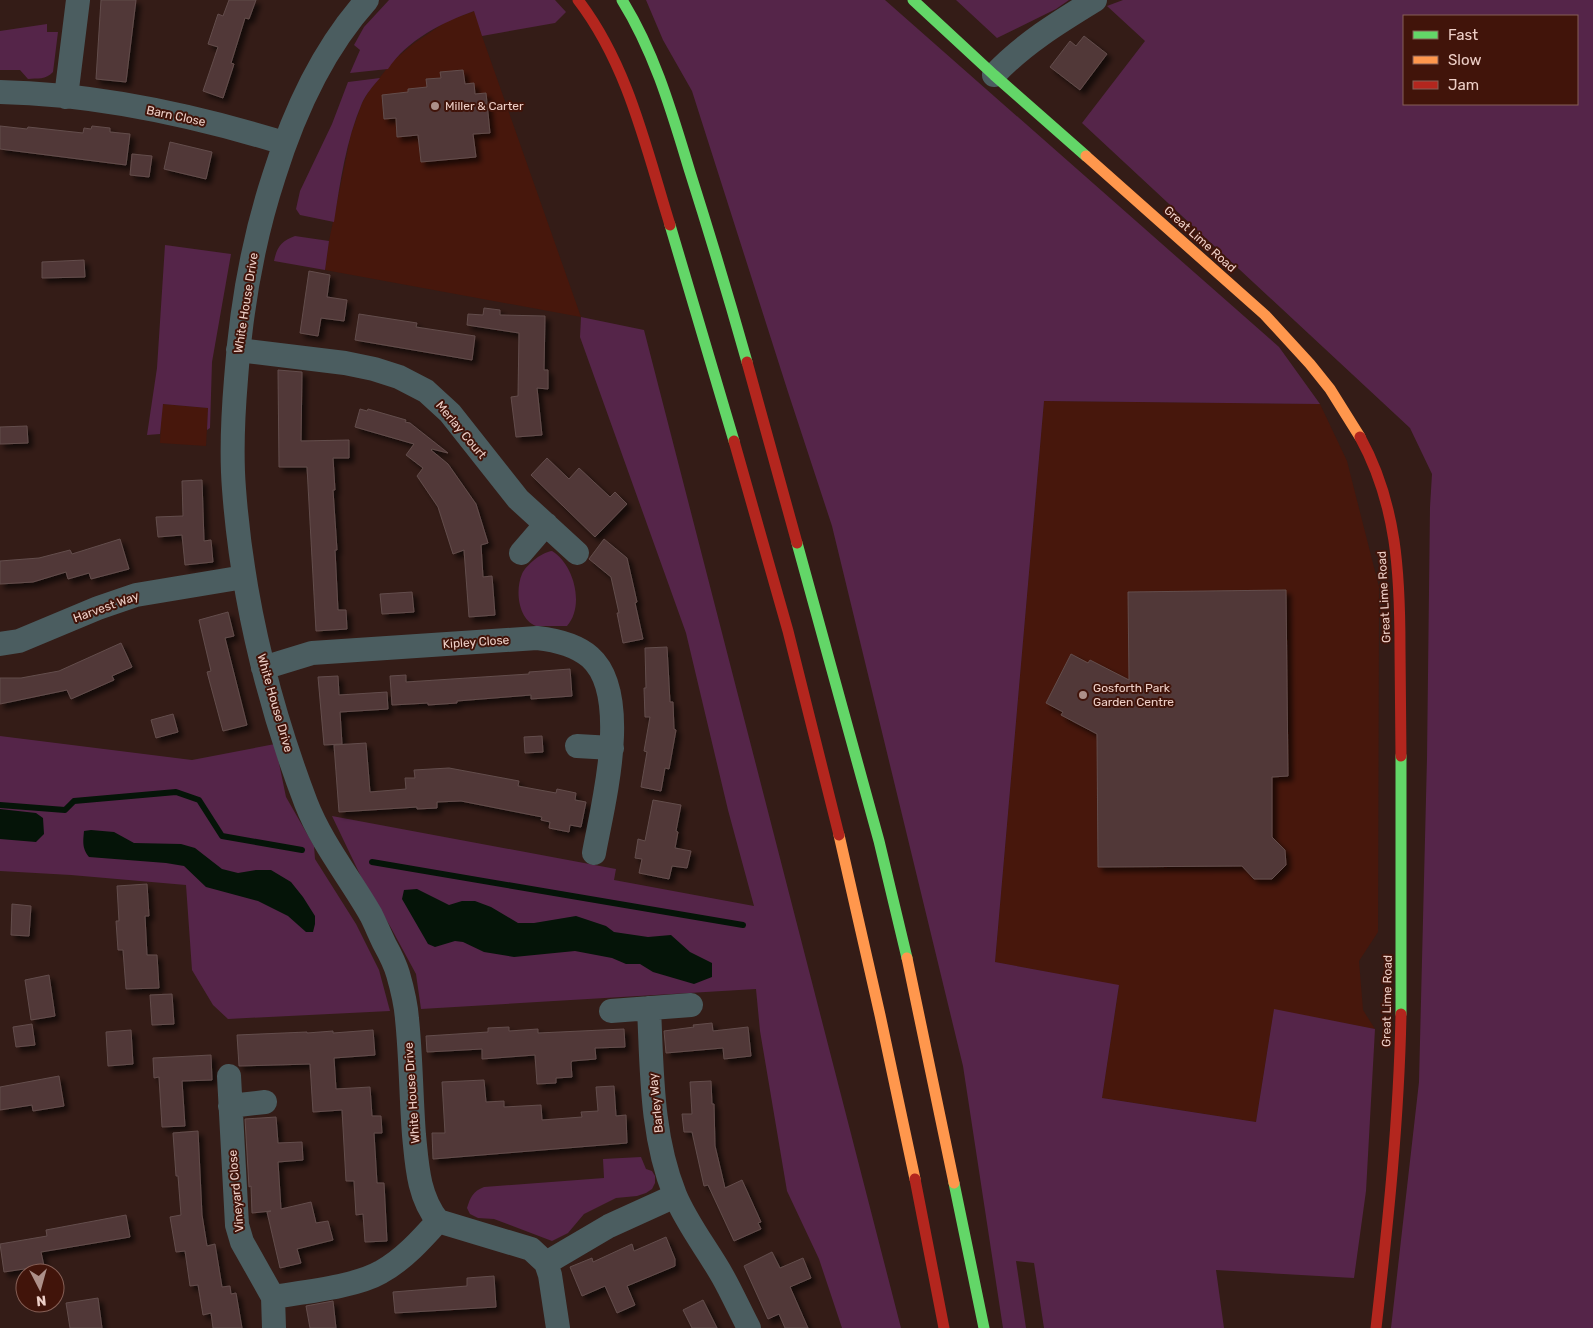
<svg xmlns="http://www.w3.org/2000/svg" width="1593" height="1328" font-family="Rubik,sans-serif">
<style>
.built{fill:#47170c}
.green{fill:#552549;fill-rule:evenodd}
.water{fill:#051408}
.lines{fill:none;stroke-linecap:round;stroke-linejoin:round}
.stream{stroke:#051408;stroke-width:6}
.building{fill:#513837;stroke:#634d4c;filter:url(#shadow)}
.street{stroke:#4b5d60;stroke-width:24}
.fast{stroke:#63d668;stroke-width:11}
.slow{stroke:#ff974d;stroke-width:11}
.jam{stroke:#b3261e;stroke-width:11}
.poi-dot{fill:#ad9089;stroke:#41140a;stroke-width:2}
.labels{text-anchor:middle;stroke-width:4;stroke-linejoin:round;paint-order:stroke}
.poi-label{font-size:12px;fill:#eecfc7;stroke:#41140a;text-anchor:start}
.street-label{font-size:12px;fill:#eecfc7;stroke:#41140a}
</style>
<defs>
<filter id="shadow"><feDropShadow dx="4.5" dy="4.5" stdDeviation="2.5" flood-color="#0009"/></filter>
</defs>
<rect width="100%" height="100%" fill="#341c17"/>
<path class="built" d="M475,11L482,36L581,317L325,270L329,241L351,134L362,103L369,91L393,61L413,44L447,21Z
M1044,401L1320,404L1347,461L1379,587L1378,932L1359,961L1363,1010L1375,1029L1274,1010L1256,1122L1102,1098L1119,986L995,962Z
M162,404L208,408L206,446L160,443Z"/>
<path class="green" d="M389,0H555L566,12L555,23L482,36L474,11C443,22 407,40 388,69L350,73L360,50L354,45L364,27Z
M646,0H885L1279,347L1320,404L1044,401L995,962L1119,985L1102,1098L1256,1122L1274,1009L1375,1029L1366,1191L1354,1278L1216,1270L1224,1328H1044L1034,1263L1016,1261L1026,1328H1003L963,1066L832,526L788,392L692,91L663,40Z
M956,0H1069L1056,9L997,38Z
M1123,0H1593V1328H1391L1419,1082L1427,758L1430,507L1432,474L1410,428L1082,123L1145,41L1107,6ZM1404,16H1577V104H1404Z
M47,24V32H58L53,72C46,80 37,78 28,79L20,70H0V31Z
M380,78C373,86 366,94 362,103C346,140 340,183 334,222L300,215L296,209L300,191L332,124L348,82Z
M295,236L329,241L325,270L274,261C277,247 281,241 295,236Z
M165,245L231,254L212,362L210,428L207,430L208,408L163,404L160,434L147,435L157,368Z
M581,317L644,330L901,1328H842L819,1259L787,1191L760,1031L756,989L421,1009L416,974L390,926L365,885L332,816L616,869L614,880L754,906L728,810L686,633L580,337Z
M552,551C574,564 585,606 567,626H536C518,619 515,590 522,574C526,565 542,552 552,551Z
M0,736L192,760L275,744L286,797L314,846L315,859L356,924L379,970L390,1011L228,1019L213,1005L192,970L186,885L71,875L0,871Z
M641,1157L646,1169L652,1171L655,1176V1183L652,1189L646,1193L637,1196L616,1198L584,1214L568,1233L552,1241L494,1219L478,1218L470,1214L467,1208C470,1198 473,1191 484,1187L604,1178L603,1159Z"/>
<path class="water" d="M0,809L36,813L43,818L44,834L36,842L0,839Z
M91,830L114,832L134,843L181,844L195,848L222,869L238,873L256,870H271L291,882L303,897L315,916V924L313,932H306L288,916L258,901L206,887L184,866L166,863L89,857C82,848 83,842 84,831Z
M417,889L449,905L462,901H475L491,907L518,923H534L576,916L606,926L614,932L648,937L671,935L690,952L712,963V977L694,984L653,972L640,964H626L612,958L575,951L514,957L484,952L463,942L455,941L435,947L428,944L402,899L404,890Z"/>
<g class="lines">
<path class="stream" d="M0,805L65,810L74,801L176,792L199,800L222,836L302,850
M372,862L743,925"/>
</g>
<path class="building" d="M101,0H136L126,82L96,79Z
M229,0H256L249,19L245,18L231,63L234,64L223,98L203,91L218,47L208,44L218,14L223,16Z
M1084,36L1107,54L1080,90L1050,67L1070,41L1076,46Z
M463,70L465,84L474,83L475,94L486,93L490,133L473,134L476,157L421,162L418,135L397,137L396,118L384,119L382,95L408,92V89L427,87L426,79L441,78L440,72Z
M0,126L27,129L28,127L83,133L84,128L91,129L92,126L110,128V132L130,134L126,165L0,149Z
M170,142L212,152L206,179L164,169Z
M132,154L152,156L149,177L130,175Z
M84,260L85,277L42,278V262Z
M309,271L330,275L327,297L347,300L344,321L321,318L318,336L300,333Z
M484,308L500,310V315L545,316L544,370H548V389L537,388L542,435L516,437L511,397L518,396L519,333L467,325L468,314L483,315Z
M359,314L417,323L416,327L475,336L472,360L355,340Z
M278,370L302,372L301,441L349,440V458H333L335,490H333L337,550H335L338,610H346L347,629L316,631L307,467H279Z
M360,409L367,411L368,409L406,420L405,422L410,423L448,453L432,449L431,450L448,464L476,504L488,543L481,545L483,577L492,576L495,615L469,617L464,550L453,554L438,507L417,476L423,468L406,455L414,444L355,427Z
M27,426L28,443L0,444V427Z
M547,458L569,479L579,468L610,497L615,492L627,504L595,537L531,475Z
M202,480L204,541L211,540L213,562L185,565L182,535L158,537L156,517L183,516L182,481Z
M120,539L129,569L91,579L89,573L68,579L66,572L33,582L0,584V561L39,558L70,550L72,554Z
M604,539L627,558L637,602L635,603L643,639L623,643L617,613H619L611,577L589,559Z
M1286,590L1288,776L1272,777V837L1285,850L1286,865L1272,879H1254L1242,866L1098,867L1097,734L1061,715L1063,712L1046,703L1071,654L1088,663L1090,660L1129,680L1128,592Z
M412,592L414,612L382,614L380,594Z
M228,612L234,636L225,638L247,725L223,731L207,672L211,671L199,620Z
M121,643L132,667L112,676L114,680L71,699L67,690L0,704V678H21L59,671Z
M667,647L670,702H673L674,729L676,730L669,769L665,768L661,791L641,787L647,752L644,751L650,717H645L644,688H646L645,648Z
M570,669L572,696L531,699V695L457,701V703L428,705V703L392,705L390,676L406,675V682L529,674V672Z
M338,676L339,695L387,692L388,709L340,712L342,744L324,745L318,677Z
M173,714L178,732L156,738L151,720Z
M542,736L543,752L525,753L524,737Z
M366,743L370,792L406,789L405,778H415L414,770L449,768L519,781L518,786L556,793L557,789L576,793L575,800L586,802L581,827L570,825L569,832L549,828L550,822L541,820L542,817L461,801L437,802V808L417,809V807L339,812L334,745Z
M653,800L681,805L676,831L678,832L675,848L691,851L687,868L672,866L669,879L639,873L642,859L635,858L638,839L645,841Z
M147,884L149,916H145L147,955H157L159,988L126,989L123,950H118L116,921H119L117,886Z
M12,904L31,906L29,936L11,935Z
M49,975L55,1016L31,1020L25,980Z
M172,994L174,1024L152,1025L150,995Z
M712,1023L713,1031L748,1027L751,1056L724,1059L723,1048L666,1053L664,1031L694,1027L693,1025Z
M32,1024L35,1045L16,1047L13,1027Z
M509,1027V1031L538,1029V1033L624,1029L625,1047L595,1048L596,1059L572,1061L571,1063L572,1077L556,1078V1083L537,1084L535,1055L482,1059V1049L427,1052L426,1036L488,1032V1028Z
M131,1030L133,1064L108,1066L106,1032Z
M373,1030L375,1055L334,1058L336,1089L370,1087L372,1116H381L382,1133H374L377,1183H384L387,1241L365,1242L363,1214L356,1215L354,1181H346L342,1110L313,1112L310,1064L239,1066L237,1035L307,1032V1033L333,1031V1033Z
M211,1055L212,1080L182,1081L185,1126L162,1127L159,1077L154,1078L153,1058Z
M59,1076L64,1106L33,1111L32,1105L0,1110V1087Z
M484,1080L486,1102L504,1101V1107L541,1105L542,1120L582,1117L581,1112L598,1111L596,1087L614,1086L616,1116L626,1115L627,1143L433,1159L432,1133H445L442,1082Z
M711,1081L712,1104H714L715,1146L725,1188L742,1180L761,1222L758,1223L761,1229L734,1241L708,1185L704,1186L692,1132H684L682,1114H692L690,1082Z
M276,1117L278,1143L302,1142L303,1160L278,1162L281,1209L311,1202L316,1223L328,1221L333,1240L297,1249L301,1263L280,1268L267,1212L271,1211L252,1213L251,1186L249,1187L245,1119Z
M198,1131L202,1215L207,1246L215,1244L222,1287L230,1286L231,1294L236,1293L242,1328H213L211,1313L203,1315L198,1285L190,1286L185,1251L176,1252L170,1217L181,1215L178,1176H176L173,1133Z
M126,1215L130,1237L41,1252L44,1266L4,1272L0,1244L47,1236L46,1230Z
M666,1237L675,1259V1266L627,1286L635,1305L617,1313L605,1286L582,1296L570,1267L592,1258L593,1262L632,1244L634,1251Z
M772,1252L780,1268L803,1258L811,1278L790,1287L808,1328H785L779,1314L768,1319L744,1266Z
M494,1276L496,1307L395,1313L393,1292L467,1286V1278Z
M98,1298L102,1328H70L66,1303Z
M703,1300L717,1328H692L683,1310Z
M333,1301L336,1328H310L306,1306Z"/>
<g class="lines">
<path class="street" d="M367,0C322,50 294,112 274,176C252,243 241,308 236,379C233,415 231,452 234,489C242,596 268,703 306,803C322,844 350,878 371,915C376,925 380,935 385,945C390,954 395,964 398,974C402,988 406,1004 407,1019C411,1057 411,1096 414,1135C417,1165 418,1196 438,1221L531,1249L546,1263L550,1275L558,1328
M994,75C1023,44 1059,22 1095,0
M0,92C96,94 193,115 284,143
M66,97L78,0
M238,350L345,363L374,369L399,377L426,391L450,413L518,499L577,553
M521,553L546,524
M0,644L19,641L98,608L136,595L244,577
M263,668L312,653L537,638C555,640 575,644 590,657C632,694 603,804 594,853
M577,746L612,748
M649,1008C652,1071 651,1136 675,1195C687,1224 708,1250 723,1277C732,1293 740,1311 749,1328
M611,1011L691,1005
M229,1076L237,1225L242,1242L273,1297
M230,1106L265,1102
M546,1263L609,1226L675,1196
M274,1328L273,1297C303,1292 355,1287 381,1272C403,1260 422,1239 438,1221"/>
<path class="fast" d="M622,0C655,53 672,113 690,172C710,235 729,298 747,362
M913,0L994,75L1086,156
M670,225L734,441
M797,543L879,841L907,958
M1401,756V1014
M954,1183L984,1328"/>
<path class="slow" d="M1086,156L1265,315L1310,364L1330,389L1360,437
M839,835L880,1015L915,1179
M907,958L954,1183"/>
<path class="jam" d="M578,0C628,65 646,148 670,225
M747,362L797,543
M1360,437C1397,504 1400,574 1400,649C1400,684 1401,720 1401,756
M734,441L788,631L839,835
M915,1179L944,1328
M1376,1328C1388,1223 1399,1119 1401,1014"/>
</g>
<g class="poi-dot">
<circle cx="435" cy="106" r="5"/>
<circle cx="1083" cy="695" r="5"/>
</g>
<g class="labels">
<g class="poi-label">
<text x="445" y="110">Miller &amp; Carter</text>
<text x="1093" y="692">Gosforth Park<tspan x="1093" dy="14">Garden Centre</tspan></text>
</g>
<g class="street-label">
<text transform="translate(176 116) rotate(12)" y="4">Barn Close</text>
<text transform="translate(1200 239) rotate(42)" y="4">Great Lime Road</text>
<text transform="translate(246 303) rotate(-81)" y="4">White House Drive</text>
<text transform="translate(461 430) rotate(50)" y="4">Merlay Court</text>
<text transform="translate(1384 597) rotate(-93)" y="4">Great Lime Road</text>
<text transform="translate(106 607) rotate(-20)" y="4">Harvest Way</text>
<text transform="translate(476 642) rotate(-4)" y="4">Kipley Close</text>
<text transform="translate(275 703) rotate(74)" y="4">White House Drive</text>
<text transform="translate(1387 1001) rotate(-89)" y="4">Great Lime Road</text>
<text transform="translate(412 1093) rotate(-94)" y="4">White House Drive</text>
<text transform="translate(656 1103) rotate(-96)" y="4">Barley Way</text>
<text transform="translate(236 1191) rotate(-95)" y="4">Vineyard Close</text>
</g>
</g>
<rect x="1403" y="15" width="175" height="90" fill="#41140a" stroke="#865f56"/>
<rect x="1413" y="31" width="25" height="8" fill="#63d668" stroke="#865f56"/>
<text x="1448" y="40" font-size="15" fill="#eecfc7">Fast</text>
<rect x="1413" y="56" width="25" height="8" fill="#ff974d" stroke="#865f56"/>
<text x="1448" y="65" font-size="15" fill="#eecfc7">Slow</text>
<rect x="1413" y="81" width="25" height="8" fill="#b3261e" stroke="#865f56"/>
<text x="1448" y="90" font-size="15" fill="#eecfc7">Jam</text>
<g transform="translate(40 1288) rotate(174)"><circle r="24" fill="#41140a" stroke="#865f56"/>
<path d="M0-4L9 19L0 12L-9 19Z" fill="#ad9089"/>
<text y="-8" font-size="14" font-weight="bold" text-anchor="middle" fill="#eecfc7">N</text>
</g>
</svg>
